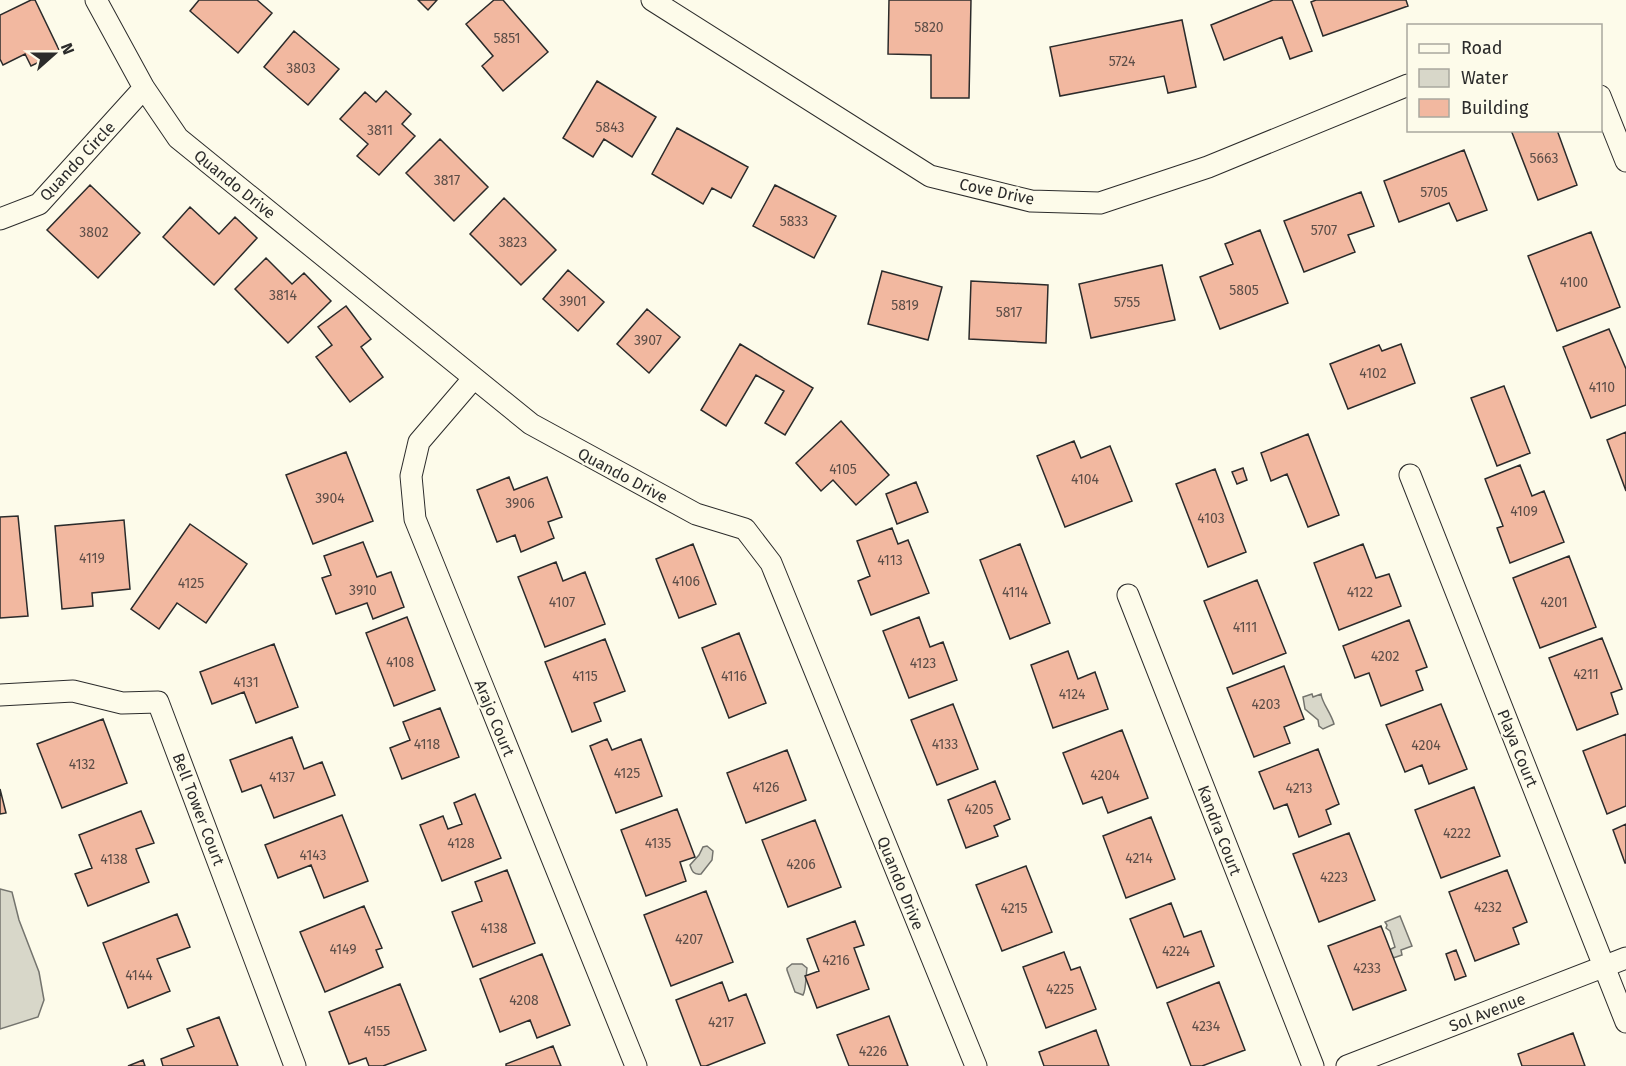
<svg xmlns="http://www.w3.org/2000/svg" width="1626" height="1066" font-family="'Fira Sans',sans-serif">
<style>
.water{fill:#d8d7c9;stroke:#74746e;stroke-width:1.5}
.building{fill:#f2b8a0;stroke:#2b2b2b;stroke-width:1.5}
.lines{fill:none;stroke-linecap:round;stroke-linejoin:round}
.minor-casing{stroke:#2b2b2b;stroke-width:23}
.minor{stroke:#fdfbea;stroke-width:21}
.labels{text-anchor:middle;stroke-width:4.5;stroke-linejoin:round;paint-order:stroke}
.number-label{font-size:14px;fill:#5d4e48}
.street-label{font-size:16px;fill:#2b2b2b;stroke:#fdfbea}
</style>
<rect width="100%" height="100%" fill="#fdfbea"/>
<path class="water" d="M1312,694L1313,697L1321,694C1322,703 1331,713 1334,724L1323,729L1319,726L1318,720L1305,709L1303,697Z
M707,846L713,851L712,860L701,874C693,875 692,871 690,865L699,855L703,847Z
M0,889L12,892L19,920L39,972L44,1000L38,1017L0,1029Z
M1400,916L1412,946L1401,950L1402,955L1393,958L1389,950L1395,947L1390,931L1386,928L1387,925L1385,922Z
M792,964H802L807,968C806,974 806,991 803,995L795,992L787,970V968Z"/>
<path class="building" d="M31,0H35L60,52L31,66L25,54L3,65L0,59V15Z
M199,0H257L272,13L238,53L190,11Z
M418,0H437L428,10Z
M494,0H503L548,52L503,91L482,66L493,56L466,24Z
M889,0H971L969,98H931V55L888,54Z
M1273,0H1292L1312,51L1290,59L1282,37L1224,60L1211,25Z
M1316,0H1406L1408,6L1323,36L1311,2Z
M1182,20L1196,87L1168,93L1164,76L1060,96L1050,47Z
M294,31L339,69L308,105L264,67Z
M597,81L656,117L632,157L604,139L593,157L563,138Z
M386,91L411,114L402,124L415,136L379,175L357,156L368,144L340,119L365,92L376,102Z
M677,128L748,167L731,198L712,188L703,204L652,174Z
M1511,130H1557L1577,185L1538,200Z
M440,139L488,187L454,221L406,173Z
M1464,150L1487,210L1457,221L1449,203L1399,222L1384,181Z
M90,185L140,233L98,278L47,230Z
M775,185L836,216L814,258L753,226Z
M1361,192L1374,226L1348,235L1355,252L1304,272L1284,221Z
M504,198L556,250L521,285L470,234Z
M190,207L219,234L235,217L257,238L214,285L163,237Z
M1260,230L1288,303L1220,329L1200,277L1233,264L1225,244Z
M1591,232L1620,307L1557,331L1528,256Z
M266,258L292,284L304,273L331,301L288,343L235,289Z
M1162,265L1175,320L1091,338L1079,284Z
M568,270L604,302L578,331L543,299Z
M882,271L942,287L928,340L868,324Z
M971,281L1048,285L1046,343L969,339Z
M346,306L371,339L361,347L383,377L350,402L316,357L332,345L318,327Z
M647,309L680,337L649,373L617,344Z
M1609,329L1626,369V405L1591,418L1563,347Z
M740,344L813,388L785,435L765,423L784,391L756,375L726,426L701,410Z
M1401,344L1415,383L1348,409L1330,364L1379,345L1382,351Z
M1504,386L1530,453L1497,466L1471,398Z
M841,421L889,475L856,505L833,480L821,491L796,463Z
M1626,432V491L1607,440Z
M1308,434L1339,515L1308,527L1287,474L1271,481L1261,453Z
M1074,441L1081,458L1110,446L1132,501L1065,527L1037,456Z
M346,452L373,521L313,544L286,475Z
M1520,465L1532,496L1544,491L1564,542L1510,563L1497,528L1503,526L1485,479Z
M1243,468L1247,480L1237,484L1232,472Z
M1215,469L1246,552L1208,567L1176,484Z
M509,477L514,490L547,477L562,517L548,522L554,538L521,552L515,535L497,542L477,490Z
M916,482L928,512L897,524L886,494Z
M18,516L28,616L0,618V517Z
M124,520L130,589L92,593L93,606L62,609L55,526Z
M190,524L247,564L206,623L177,603L159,629L131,609Z
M892,528L898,544L908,540L929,593L871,615L858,581L870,576L857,541Z
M363,542L377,577L391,572L404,607L373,619L367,603L336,614L322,578L331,575L324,556Z
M693,544L716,604L679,618L656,559Z
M1020,544L1050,623L1010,639L980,560Z
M1363,544L1376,578L1389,574L1401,606L1339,630L1314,563Z
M1569,556L1596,627L1540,648L1513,578Z
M556,562L563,581L585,572L605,624L545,647L518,577Z
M1257,580L1286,653L1233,674L1204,601Z
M407,617L435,690L394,706L366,633Z
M919,617L930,647L943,642L957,680L909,698L883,631Z
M1409,620L1427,667L1416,671L1423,690L1381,706L1369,673L1355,678L1343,646Z
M739,633L766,703L729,718L702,648Z
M1602,638L1622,689L1611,693L1618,714L1577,730L1549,658Z
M605,639L625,691L594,703L601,721L572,732L545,662Z
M274,644L298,707L256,723L244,692L212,704L200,672Z
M1068,651L1078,679L1095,672L1108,709L1053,728L1031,665Z
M1284,666L1304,719L1284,727L1290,743L1254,757L1227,688Z
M953,704L978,769L937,785L911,720Z
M1441,704L1467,769L1429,784L1422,765L1405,772L1386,725Z
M440,708L459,757L402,779L390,748L410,740L403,722Z
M103,719L127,783L62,808L37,744Z
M1122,730L1148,798L1108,813L1102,797L1083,804L1063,753Z
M1626,734V806L1607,814L1583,751Z
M292,737L304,769L322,762L335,795L274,818L261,785L242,792L230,760Z
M607,739L612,750L641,739L662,796L616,813L590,746Z
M1318,749L1339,804L1326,810L1331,824L1299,837L1287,804L1274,809L1259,772Z
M787,750L806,800L746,823L727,773Z
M995,781L1010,819L994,826L998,836L966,848L948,800Z
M1474,787L1500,856L1441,878L1415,810Z
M0,789L6,813L0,814Z
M475,794L501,858L442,881L420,825L443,816L448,829L462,824L454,803Z
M677,809L695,857L680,862L686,881L646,896L621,830Z
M141,811L154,843L136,849L149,882L88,906L75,874L92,868L79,835Z
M342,815L368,881L324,898L311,865L278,878L265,845Z
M1151,817L1175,879L1126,898L1103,836Z
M815,820L841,887L788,907L762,840Z
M1626,824V863H1625L1613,830Z
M1349,833L1375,900L1319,922L1293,854Z
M1026,866L1052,932L1002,951L976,885Z
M507,870L535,943L473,967L452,912L482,901L475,882Z
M1507,870L1527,922L1513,928L1519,944L1475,961L1449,892Z
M706,891L733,962L671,986L644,915Z
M1171,903L1184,937L1201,931L1214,966L1157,988L1130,919Z
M364,906L382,948L376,950L383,967L325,992L300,932Z
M177,914L190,947L157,959L170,991L128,1008L103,943Z
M855,921L864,945L854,948L869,989L817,1008L805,976L819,971L807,939Z
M1381,926L1406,990L1353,1010L1328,946Z
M1456,950L1466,976L1455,980L1446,954Z
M1064,952L1071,970L1080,967L1096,1009L1046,1028L1023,967Z
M542,954L570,1025L537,1038L530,1020L500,1032L480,979Z
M722,982L729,1001L746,994L765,1043L706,1066H701L676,1000Z
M1219,982L1245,1050L1202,1066H1191L1167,1003Z
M400,984L426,1050L383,1066H369L366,1058L349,1064L329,1012Z
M889,1016L908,1066H849L837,1035Z
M219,1017L238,1066H163L161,1059L194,1046L187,1029Z
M1096,1030L1109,1066H1044L1039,1052Z
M1573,1033L1585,1066H1522L1518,1054Z
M553,1046L561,1066H506V1064Z
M143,1060L145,1066H128Z"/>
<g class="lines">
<g class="minor-casing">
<path id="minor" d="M96,0L144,88L178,138L531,424L696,514L745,529L771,563L976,1066
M652,0L930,176L1031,201L1100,203L1208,167L1408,85
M1600,96L1626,161
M0,219L39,204L144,88
M473,379L419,442L411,476L415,519L636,1066
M1410,475L1626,1022
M1128,595L1313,1066
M0,695L73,691L122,703L158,702L295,1066
M1347,1066L1626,958"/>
</g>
<use href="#minor" class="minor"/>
</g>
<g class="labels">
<g class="number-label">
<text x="929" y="32">5820</text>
<text x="507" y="43">5851</text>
<text x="1122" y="66">5724</text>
<text x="301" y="73">3803</text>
<text x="610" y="132">5843</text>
<text x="380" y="135">3811</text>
<text x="1544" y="163">5663</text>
<text x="447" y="185">3817</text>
<text x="1434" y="197">5705</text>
<text x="794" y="226">5833</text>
<text x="1324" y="235">5707</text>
<text x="94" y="237">3802</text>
<text x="513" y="247">3823</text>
<text x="1574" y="287">4100</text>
<text x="1244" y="295">5805</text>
<text x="283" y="300">3814</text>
<text x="573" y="306">3901</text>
<text x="1127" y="307">5755</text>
<text x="905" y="310">5819</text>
<text x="1009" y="317">5817</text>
<text x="648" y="345">3907</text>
<text x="1373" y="378">4102</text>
<text x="1602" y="392">4110</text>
<text x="843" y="474">4105</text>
<text x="1085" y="484">4104</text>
<text x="330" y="503">3904</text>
<text x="520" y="508">3906</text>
<text x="1524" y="516">4109</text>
<text x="1211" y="523">4103</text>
<text x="92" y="563">4119</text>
<text x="890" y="565">4113</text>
<text x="686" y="586">4106</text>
<text x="191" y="588">4125</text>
<text x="363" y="595">3910</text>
<text x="1015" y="597">4114</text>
<text x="1360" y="597">4122</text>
<text x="562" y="607">4107</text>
<text x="1554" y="607">4201</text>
<text x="1245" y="632">4111</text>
<text x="1385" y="661">4202</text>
<text x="400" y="667">4108</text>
<text x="923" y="668">4123</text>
<text x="1586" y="679">4211</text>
<text x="585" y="681">4115</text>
<text x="734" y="681">4116</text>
<text x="246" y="687">4131</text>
<text x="1072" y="699">4124</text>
<text x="1266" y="709">4203</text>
<text x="427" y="749">4118</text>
<text x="945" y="749">4133</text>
<text x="1426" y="750">4204</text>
<text x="82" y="769">4132</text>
<text x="627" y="778">4125</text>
<text x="1105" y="780">4204</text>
<text x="282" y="782">4137</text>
<text x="766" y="792">4126</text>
<text x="1299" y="793">4213</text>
<text x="979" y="814">4205</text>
<text x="1457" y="838">4222</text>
<text x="461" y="848">4128</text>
<text x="658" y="848">4135</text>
<text x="313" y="860">4143</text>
<text x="1139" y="863">4214</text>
<text x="114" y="864">4138</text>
<text x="801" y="869">4206</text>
<text x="1334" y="882">4223</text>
<text x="1488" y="912">4232</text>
<text x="1014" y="913">4215</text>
<text x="494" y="933">4138</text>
<text x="689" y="944">4207</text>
<text x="343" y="954">4149</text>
<text x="1176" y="956">4224</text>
<text x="836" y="965">4216</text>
<text x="1367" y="973">4233</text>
<text x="139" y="980">4144</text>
<text x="1060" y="994">4225</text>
<text x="524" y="1005">4208</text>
<text x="721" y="1027">4217</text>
<text x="1206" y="1031">4234</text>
<text x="377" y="1036">4155</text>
<text x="873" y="1056">4226</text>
</g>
<g class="street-label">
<text transform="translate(77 161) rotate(-47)" y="6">Quando Circle</text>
<text transform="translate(235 184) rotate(39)" y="6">Quando Drive</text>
<text transform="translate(997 191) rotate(12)" y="6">Cove Drive</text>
<text transform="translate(623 475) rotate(28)" y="6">Quando Drive</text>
<text transform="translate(495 718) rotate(68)" y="6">Arajo Court</text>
<text transform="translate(1518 748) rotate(68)" y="6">Playa Court</text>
<text transform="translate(199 809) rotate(69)" y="6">Bell Tower Court</text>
<text transform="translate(1220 830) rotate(69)" y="6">Kandra Court</text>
<text transform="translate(901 883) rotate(68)" y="6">Quando Drive</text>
<text transform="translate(1487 1012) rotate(-21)" y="6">Sol Avenue</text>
</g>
</g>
<rect x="1407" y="24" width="195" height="108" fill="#fdfbea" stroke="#a9a89e" stroke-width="1.5"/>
<rect x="1419" y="44" width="30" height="9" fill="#fdfbea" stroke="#a9a89e" stroke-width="1.5"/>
<text x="1461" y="54" font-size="18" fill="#2b2b2b">Road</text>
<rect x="1419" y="69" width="30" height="18" fill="#d8d7c9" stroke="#a9a89e" stroke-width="1.5"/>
<text x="1461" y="84" font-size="18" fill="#2b2b2b">Water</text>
<rect x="1419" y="99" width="30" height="18" fill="#f2b8a0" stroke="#a9a89e" stroke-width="1.5"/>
<text x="1461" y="114" font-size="18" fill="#2b2b2b">Building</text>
<g transform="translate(54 54) rotate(69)" stroke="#fdfbea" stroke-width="4.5" paint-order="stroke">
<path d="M0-4.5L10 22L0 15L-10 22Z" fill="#2b2b2b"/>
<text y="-9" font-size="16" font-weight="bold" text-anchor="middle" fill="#2b2b2b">N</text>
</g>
</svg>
